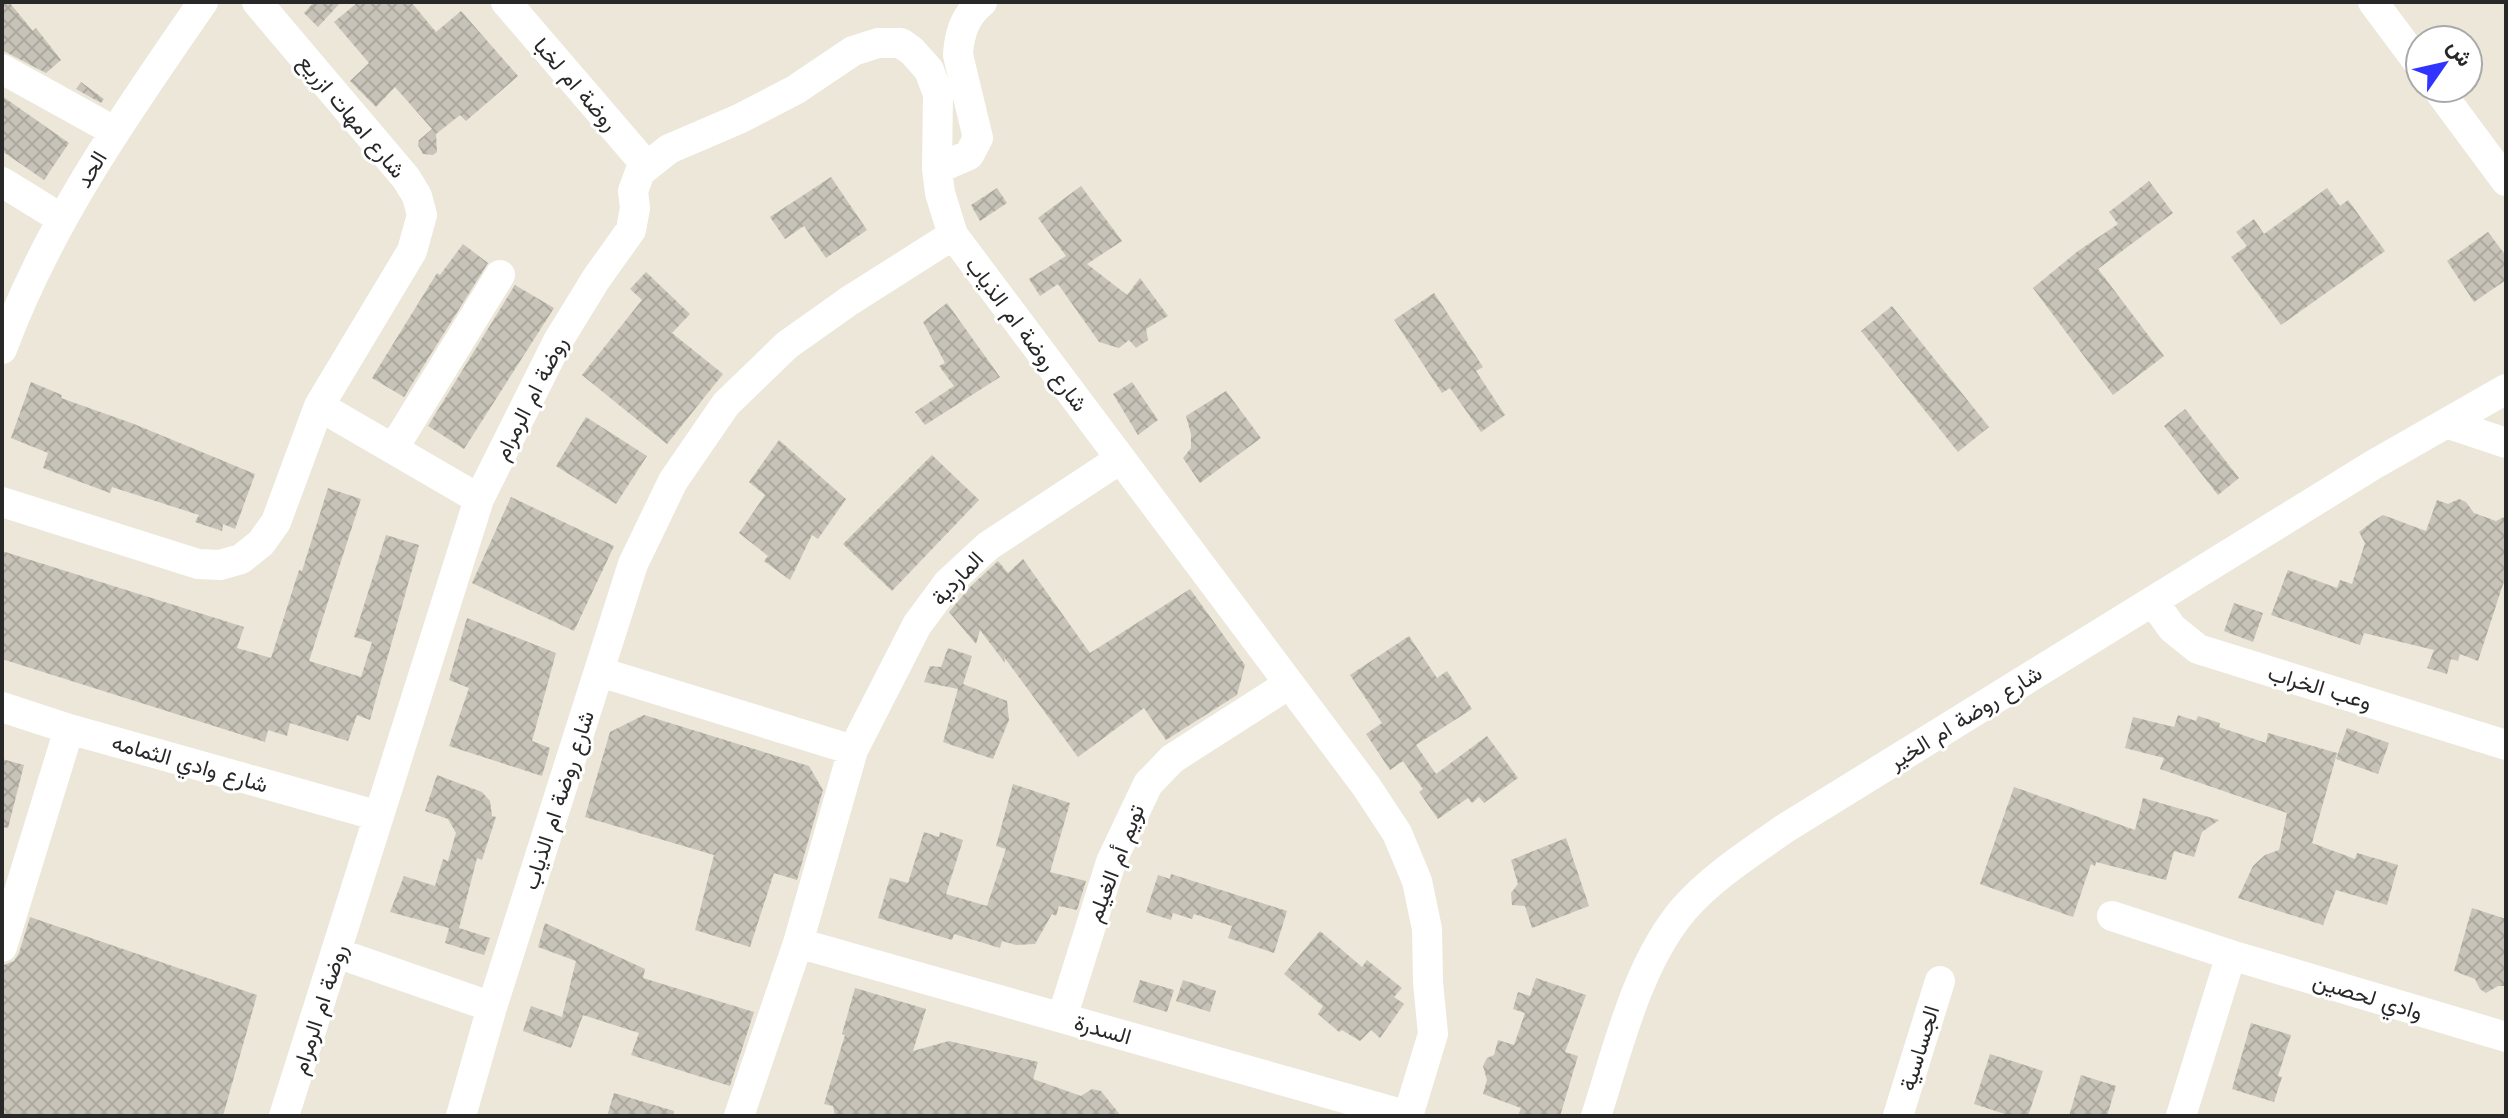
<svg xmlns="http://www.w3.org/2000/svg" width="2508" height="1118" font-family="'Work Sans',Vazirmatn,sans-serif">
<style>
.building{fill:url(#building-cross-hatch)}
.lines{fill:none;stroke-linecap:round;stroke-linejoin:round}
.minor{stroke:#fff;stroke-width:30}
.labels{text-anchor:middle;stroke-width:6;stroke-linejoin:round;paint-order:stroke}
.street-label{font-size:22px;fill:#282828;stroke:#fff}
</style>
<defs>
<pattern id="building-cross-hatch" width="8" height="8" patternUnits="userSpaceOnUse" patternTransform="scale(2)"><rect width="8" height="8" fill="#c7c3b8"/><path d="M0 0l8 8M0 8l8-8" fill="none" stroke="#aba89e"/></pattern>
</defs>
<rect width="100%" height="100%" fill="#ece7d8"/>
<path class="building" d="M2,2H9L33,31L36,28L61,60L46,73L2,50Z
M314,2H341L318,27L304,13Z
M358,2H411L436,32L461,11L518,76L466,121L460,115L436,134L437,152L433,155L423,154L418,145L419,140L432,129L395,87L376,107L350,81L369,63L334,22Z
M81,82L104,99L101,103L76,89Z
M2,96L69,143L44,180L2,151Z
M831,177L867,230L826,258L804,226L785,239L770,217Z
M2149,181L2173,213L2098,269L2164,356L2113,395L2033,288L2078,251L2118,224L2109,212Z
M1081,186L1122,241L1087,264L1127,295L1140,278L1168,316L1146,329L1148,340L1136,348L1129,340L1119,348L1099,342L1058,284L1040,296L1029,279L1066,256L1038,218Z
M997,188L1007,203L980,221L971,205Z
M2327,188L2340,206L2348,200L2385,251L2281,325L2231,257L2247,246L2236,232L2254,219L2264,234Z
M2488,232L2506,256V280L2474,302L2447,261Z
M463,244L488,263L404,397L372,378L437,273L440,275Z
M646,272L690,314L672,333L723,374L667,444L582,375L642,300L630,289Z
M515,285L554,308L464,449L428,426Z
M1434,293L1483,367L1476,371L1505,415L1481,432L1450,388L1442,393L1394,320Z
M947,303L1000,377L925,425L915,412L954,386L939,366L945,363L923,322Z
M1892,306L1989,427L1958,452L1861,331Z
M31,382L62,395L61,398L134,424L255,474L235,529L223,524L222,531L195,522L199,515L112,487L110,493L43,468L48,453L11,438Z
M1132,382L1158,420L1138,435L1113,394Z
M1226,391L1261,438L1200,483L1183,458L1191,448V434L1186,416Z
M2185,409L2239,478L2218,495L2164,426Z
M586,417L647,456L616,504L556,466Z
M779,440L846,499L818,539L812,535L790,580L764,561L768,556L739,533L765,495L749,482Z
M932,455L979,500L892,591L843,544Z
M328,488L361,499L309,661L361,677L372,642L354,637L386,535L419,545L370,720L357,715L348,741L290,723L287,736L268,730L265,742L2,659V551L244,627L237,648L271,658L299,570L302,571Z
M511,497L614,546L574,631L472,583Z
M2459,499L2466,502L2474,513L2496,521L2506,516V575L2478,661L2460,654L2458,661L2451,659L2447,674L2427,668L2434,650L2364,633L2360,645L2271,615L2288,570L2337,588L2340,580L2352,584L2365,543L2359,532L2372,522L2383,515L2426,531L2437,500L2448,504Z
M1023,559L1090,653L1190,589L1245,665L1237,695L1166,740L1144,708L1078,757L1004,657L1005,663L980,630L976,644L949,612L971,586L998,561L1008,573Z
M2234,603L2263,613L2253,642L2224,631Z
M467,618L556,653L532,741L550,748L542,776L449,746L469,688L449,680Z
M1409,636L1437,678L1447,671L1472,709L1416,745L1436,774L1487,736L1518,778L1484,803L1479,797L1472,803L1468,798L1438,819L1419,792L1423,789L1403,761L1390,770L1366,734L1382,723L1350,675Z
M948,648L972,656L963,684L1007,701L1009,720L993,759L943,742L958,689L924,682L930,666L941,667Z
M644,715L809,766L823,790L797,880L774,873L750,947L695,930L714,855L585,817L610,732Z
M2178,715L2196,721L2198,716L2220,723L2219,727L2266,743L2268,733L2337,753L2312,843L2355,859L2357,853L2398,865L2387,905L2336,890L2323,925L2238,898L2253,866L2265,855L2279,850L2287,813L2160,769L2164,758L2125,748L2133,717L2174,727Z
M2347,728L2389,743L2378,774L2336,759Z
M2,759L24,765L8,828L2,827Z
M437,775L482,792L490,801L492,816L496,817L482,860L477,858L459,928L490,938L484,955L445,943L449,928L390,912L404,876L435,886L443,859L448,861L456,833L448,819L425,811Z
M1013,784L1070,803L1050,872L1086,881L1077,910L1059,906L1056,916L1052,914L1035,944L1016,945L1002,941L1000,948L954,934L952,940L878,918L890,878L908,883L924,832L939,837L940,832L963,840L946,894L987,906L1006,849L996,846Z
M2014,787L2135,830L2143,798L2219,820L2202,832L2194,857L2174,851L2166,880L2096,862L2095,866L2091,864L2073,917L1980,884Z
M1566,838L1589,906L1532,928L1525,906L1512,905L1511,893L1518,884L1511,860Z
M1171,874L1287,911L1274,953L1228,938L1232,926L1194,914L1192,919L1173,913L1171,920L1146,912L1158,875L1170,879Z
M2472,908L2506,919V986H2498L2486,993L2480,989L2475,979L2454,971Z
M30,917L257,995L223,1116H2V974L4,965L14,961L19,953Z
M545,923L645,969L643,978L754,1012L730,1086L631,1055L639,1033L583,1015L571,1048L523,1031L531,1006L562,1017L576,961L538,947Z
M1320,931L1362,967L1367,960L1402,988L1394,997L1404,1004L1380,1038L1371,1030L1360,1041L1342,1030L1339,1032L1318,1014L1323,1006L1284,974Z
M1536,978L1586,995L1565,1052L1578,1056L1560,1116H1518L1521,1108L1483,1094L1487,1080L1483,1066L1487,1058L1494,1055L1498,1040L1514,1045L1525,1013L1513,1009L1518,992L1530,996Z
M1140,980L1174,990L1167,1012L1133,1002Z
M1183,980L1216,991L1210,1012L1176,1001Z
M855,988L926,1009L913,1051L949,1041L1038,1062L1033,1079L1081,1096L1092,1089L1101,1091L1121,1116H835L833,1106L824,1104L845,1035L842,1034Z
M2251,1023L2291,1035L2278,1076L2282,1077L2274,1102L2232,1089Z
M1990,1054L2043,1071L2028,1116H2011L1974,1104Z
M2081,1075L2116,1086L2107,1116H2069Z
M614,1093L674,1111V1116H607Z"/>
<g class="lines">
<path class="minor" d="M506,2L646,165
M2373,2L2420,65
M2,69L114,131
M2437,88L2506,181
M937,169L969,155L978,138L958,55C959,34 965,15 982,2
M2,182L62,219
M2,349C49,222 127,112 203,2
M319,406L479,499
M2449,424L2506,443
M393,449L500,275
M2,502L198,564L220,565L241,559L261,543L276,522L319,406L412,251L422,215L417,196L406,178L257,2
M2153,601L2172,628L2198,649L2506,745
M600,672L853,750
M2,707L69,729L379,816
M2112,916L2231,955L2506,1037
M798,943L1408,1116
M2,947L69,729
M337,953L492,1007
M1062,1018L1111,862L1148,784L1172,759L1289,684
M284,1116L479,499L558,341L596,279L631,230L635,208L633,191L640,172L669,149L739,119L795,90L853,51L878,43H901L912,51L929,70L938,94L937,169L940,193L953,235L1366,786L1397,833L1417,881L1427,929L1428,982L1433,1034L1408,1116
M461,1116L492,1007L633,564L673,481L726,404L787,345L849,301L953,235
M739,1116L798,943L853,750L917,625L948,583L988,546L1120,459
M1596,1116C1618,1049 1637,964 1684,909C1712,877 1750,853 1784,829L2373,465L2506,389
M1898,1116L1940,981
M2181,1116L2231,955"/>
</g>
<g class="labels">
<g class="street-label">
<text transform="translate(576 84) rotate(49)" y="8">روضة ام لخبا</text>
<text transform="translate(352 116) rotate(50)" y="8">شارع امهات ازريع</text>
<text transform="translate(91 169) rotate(-59)" y="8">الحد</text>
<text transform="translate(1027 334) rotate(53)" y="8">شارع روضة ام الذياب</text>
<text transform="translate(530 398) rotate(-63)" y="8">روضة ام الرمرام</text>
<text transform="translate(957 578) rotate(-47)" y="8">الماردية</text>
<text transform="translate(2320 687) rotate(17)" y="8">وعب الخراب</text>
<text transform="translate(1965 717) rotate(-32)" y="8">شارع روضة ام الخير</text>
<text transform="translate(190 763) rotate(16)" y="8">شارع وادي الثمامه</text>
<text transform="translate(558 800) rotate(-72)" y="8">شارع روضة ام الذياب</text>
<text transform="translate(1115 863) rotate(-69)" y="8">تويم أم الغيلم</text>
<text transform="translate(2368 996) rotate(17)" y="8">وادي لحصين</text>
<text transform="translate(319 1009) rotate(-72)" y="8">روضة ام الرمرام</text>
<text transform="translate(1103 1029) rotate(16)" y="8">السدرة</text>
<text transform="translate(1919 1048) rotate(-73)" y="8">الجساسية</text>
</g>
</g>
<rect width="2508" height="1118" fill="none" stroke="#282828" stroke-width="8"/>
<g transform="translate(2444 64) rotate(56)"><circle r="38" fill="#ffffff" stroke="#a9a9a9" stroke-width="2"/>
<path d="M0-6L14 30L0 20L-14 30Z" fill="#3133ff"/>
<text y="-12" font-size="22" font-weight="bold" text-anchor="middle" fill="#282828">ش</text>
</g>
</svg>
